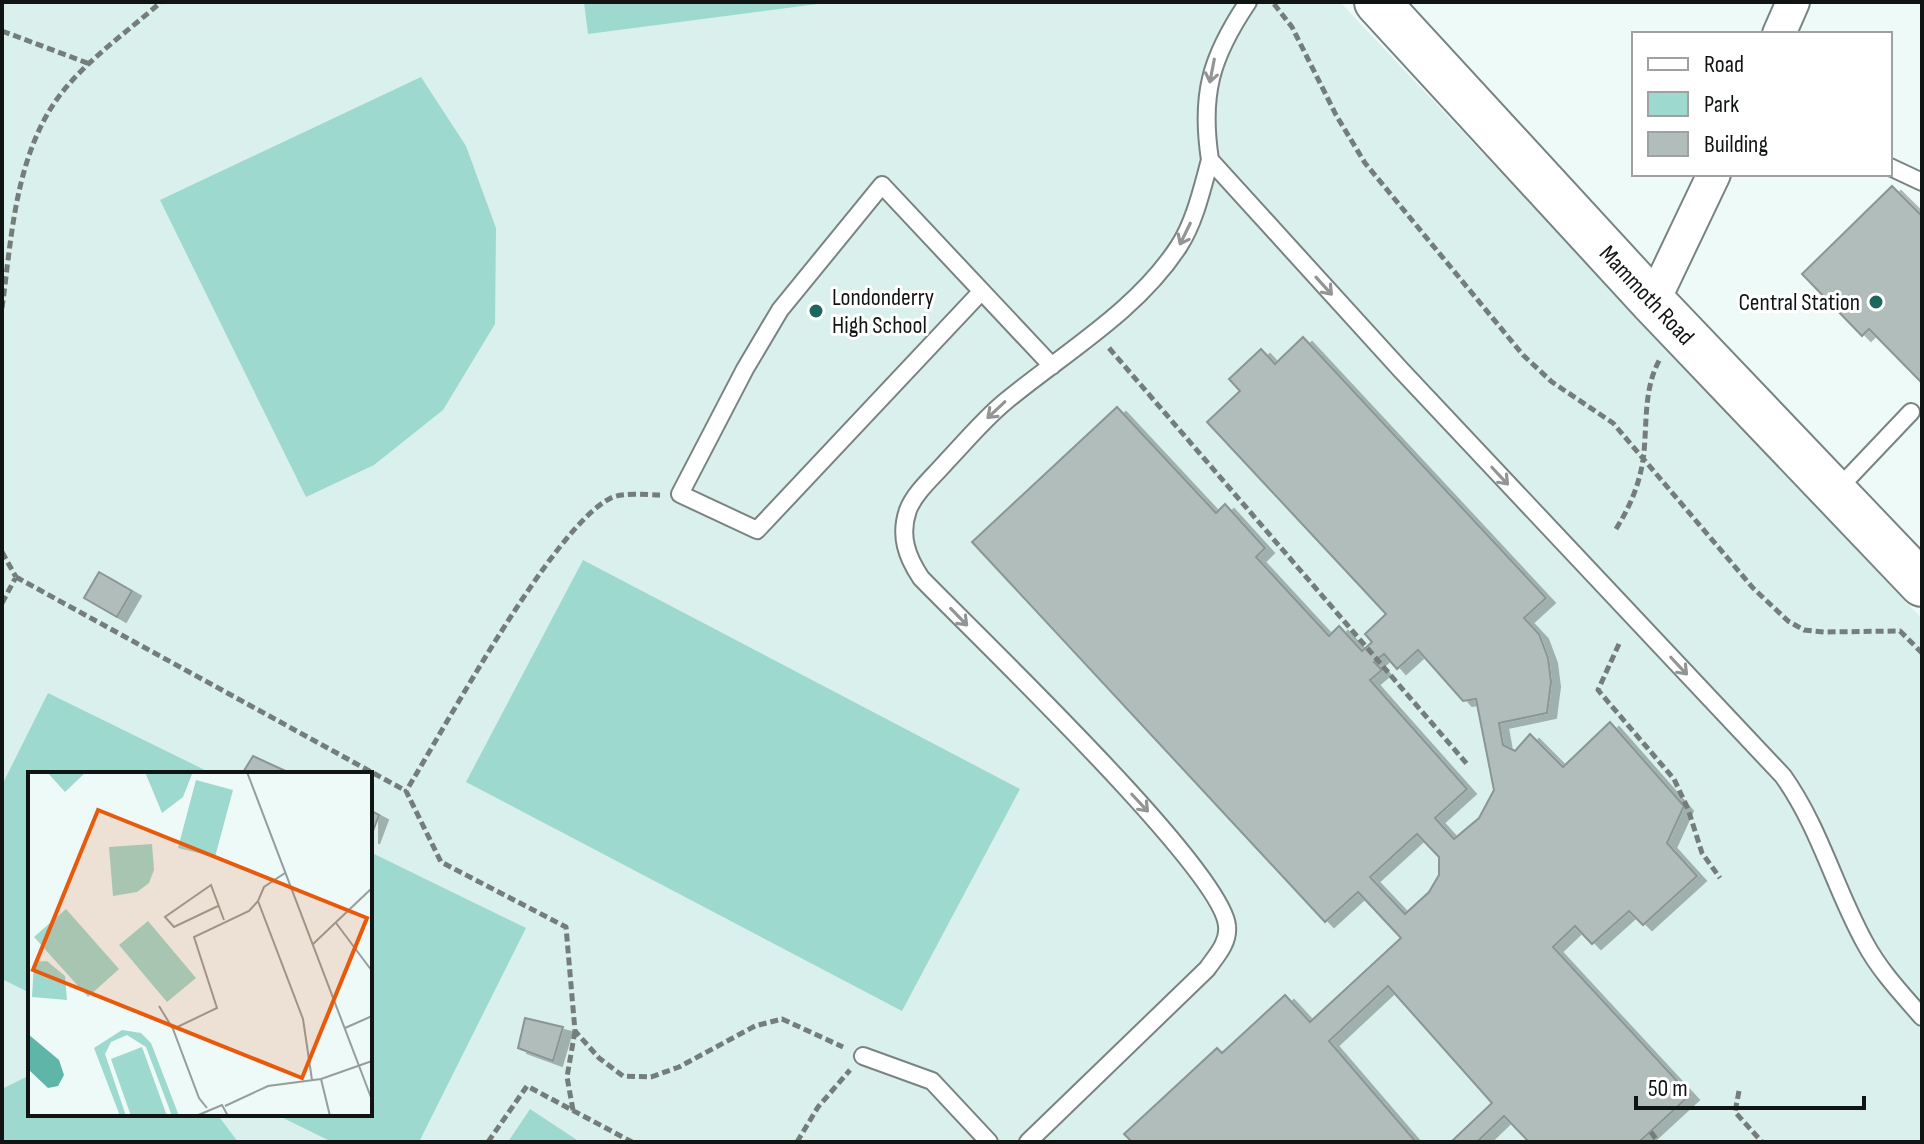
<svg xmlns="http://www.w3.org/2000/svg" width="1924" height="1144" font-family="'Sofia Sans Condensed',sans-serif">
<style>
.built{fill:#daf0ec;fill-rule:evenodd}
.green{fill:#9dd9ce}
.building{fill:#b1bdbb;stroke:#8b9694;stroke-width:2;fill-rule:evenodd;filter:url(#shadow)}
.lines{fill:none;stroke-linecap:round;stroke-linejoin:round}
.lane-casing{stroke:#798482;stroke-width:20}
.street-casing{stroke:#798482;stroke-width:36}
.secondary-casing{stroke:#798482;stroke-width:48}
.path{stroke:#757d7b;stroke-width:5;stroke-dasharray:8 4;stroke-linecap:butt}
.lane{stroke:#fff;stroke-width:16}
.street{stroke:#fff;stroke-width:32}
.secondary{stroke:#fff;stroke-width:44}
.oneway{stroke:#939595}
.poi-dot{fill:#1d665c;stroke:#fff;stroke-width:3}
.labels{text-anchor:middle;stroke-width:6;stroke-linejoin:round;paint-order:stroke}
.street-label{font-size:24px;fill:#101413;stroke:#fff}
.poi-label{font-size:24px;fill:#101413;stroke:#fff;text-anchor:start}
.inset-road{fill:none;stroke:#959e9c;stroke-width:2}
.view{fill:#e8590c;fill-opacity:0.15;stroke:#e8590c;stroke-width:4}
.inset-edge{fill:none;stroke:#101413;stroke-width:4}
</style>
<defs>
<filter id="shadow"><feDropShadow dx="9" dy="5" stdDeviation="0" flood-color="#0004"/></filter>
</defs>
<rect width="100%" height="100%" fill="#edfaf7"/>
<path class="built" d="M2,2H1340L1922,619V1142H2ZM30,774H370V1114H30Z"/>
<path class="green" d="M584,2H833L588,34Z
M421,77L466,146L496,228L495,324L443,410L374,465L306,497L160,200Z
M583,560L1020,789L902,1011L466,782Z
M48,693L213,774H30V993L2,979V785Z
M370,852L526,928L419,1142H332L275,1114H370Z
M30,1075V1114H217L238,1142H4L2,1089Z
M530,1109L580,1142H508Z"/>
<path class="building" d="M1892,186L1922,216V383L1869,329L1862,336L1802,274Z
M1303,337L1546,598L1524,618L1539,634L1548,658L1551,682L1547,713L1499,723L1503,745L1515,751L1530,734L1563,767L1610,722L1684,806L1667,843L1697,876L1643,925L1629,911L1592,944L1575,926L1553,947L1690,1095L1639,1142H1529L1504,1116L1477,1142H1451L1492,1103L1388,986L1329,1041L1416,1142H1132L1124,1134L1217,1048L1222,1053L1285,995L1310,1022L1401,938L1358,892L1325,922L972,542L1117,407L1216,513L1225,504L1265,548L1256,557L1329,636L1339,626L1362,651L1372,642L1365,634L1386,614L1207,422L1240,391L1229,379L1261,349L1275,364ZM1418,650L1463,701L1476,699L1494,790L1479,818L1454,839L1435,818L1467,789L1370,680L1382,670L1374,662L1384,654L1397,669ZM1417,834L1439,857V875L1429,892L1405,914L1370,877Z
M99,572L132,591L117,617L84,598Z
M253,756L292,774H242Z
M370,810L379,815L370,839Z
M525,1018L563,1027L553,1061L518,1048Z"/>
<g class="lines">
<g class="lane-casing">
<path id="lane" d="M1248,2C1211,57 1200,94 1210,160L1401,370L1783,776C1820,828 1835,889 1865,943C1880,971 1902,994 1922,1017
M1890,167L1922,182
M980,293L757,530L680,494L745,369L780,310L882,185L1052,366
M1835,492L1911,412
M863,1056L932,1081L989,1142
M1028,1142L1207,969C1216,956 1229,943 1227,926C1223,870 973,632 921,578C907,557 899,536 908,510C915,492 934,476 946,462C966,441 984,419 1006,401C1064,353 1137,311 1179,246C1195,221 1202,189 1210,160"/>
</g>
<g class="street-casing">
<path id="street" d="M1779,34L1793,2
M1653,302L1714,174"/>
</g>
<g class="secondary-casing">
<path id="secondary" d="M1377,2L1653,302L1922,584"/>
</g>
<path class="path" d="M1274,4L1292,27L1336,115L1365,163L1523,355L1552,382L1613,423L1753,588L1788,621L1804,630L1824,632L1900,631L1922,653
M2,31L90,64
M2,308C11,243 14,172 48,113C74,68 123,36 161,2
M1109,348L1467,764
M660,495C646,495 623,492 611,498C553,526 445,728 406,791L441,862L566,927L575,1031L599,1058L623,1076L651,1077L679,1067L755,1026L782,1019L843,1047
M1616,529C1631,505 1641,481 1644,452C1647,420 1644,387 1660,359
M2,552L16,577
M16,577L406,791
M2,603L16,577
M1619,644L1598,690L1674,779L1688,809L1702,853L1720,878
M1739,1091L1735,1112L1762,1142
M573,1110L567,1077L575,1031
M1651,1132L1658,1142
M488,1142L527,1086L632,1142
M797,1142L818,1107L850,1070"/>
<use href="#lane" class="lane"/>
<use href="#street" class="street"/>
<use href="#secondary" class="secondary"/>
</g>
<defs><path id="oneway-shaft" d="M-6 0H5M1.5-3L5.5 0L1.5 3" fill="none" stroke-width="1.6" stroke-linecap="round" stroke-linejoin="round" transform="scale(2)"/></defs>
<g class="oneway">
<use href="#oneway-shaft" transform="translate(1212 71) rotate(101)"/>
<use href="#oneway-shaft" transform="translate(1185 234) rotate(116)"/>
<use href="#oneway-shaft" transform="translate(1324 286) rotate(48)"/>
<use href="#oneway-shaft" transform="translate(996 410) rotate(137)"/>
<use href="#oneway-shaft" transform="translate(1500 476) rotate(47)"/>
<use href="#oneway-shaft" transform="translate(959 617) rotate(46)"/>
<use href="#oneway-shaft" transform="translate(1679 666) rotate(47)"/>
<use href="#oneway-shaft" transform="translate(1140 803) rotate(47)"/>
</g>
<g class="poi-dot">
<circle cx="1876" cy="302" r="8"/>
<circle cx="816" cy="311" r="8"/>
</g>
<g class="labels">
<g class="street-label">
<text transform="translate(1647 295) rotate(47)" y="8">Mammoth Road</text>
</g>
<g class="poi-label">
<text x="832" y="305">Londonderry<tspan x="832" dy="28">High School</tspan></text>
<text x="1860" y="310" text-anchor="end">Central Station</text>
</g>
</g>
<g transform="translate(28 772)">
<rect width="344" height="344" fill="#edfaf7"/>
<path d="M19,0H58L37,20ZM117,0H164V2L155,25L134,41ZM168,8L205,18L187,85L150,76ZM124,72L126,98L121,111L109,120L85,124L81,75ZM38,137L91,197L60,225L6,165ZM120,149L168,206L139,230L91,173ZM19,189L37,204L39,228L4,225L6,190ZM94,258L113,261L123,271L151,344H144L118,275L99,263L83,270L77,282L98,344H92L66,276ZM114,275L139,344H103L83,287Z" fill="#9dd9ce"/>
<path d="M0,262L31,288L36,303L30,314L20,316L0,297Z" fill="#5fb5a8"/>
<path class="inset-road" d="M219,0L344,328M257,101L236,115L230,129L275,247L284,308M190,134L146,155L137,145L183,113L196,148M308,151L344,199M284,173L344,116M131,234L145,257M317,256L344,244M293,307L302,344M197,334L240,314L293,307L344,289M179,336L171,326L145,257L189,236L166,165L221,139L230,129M168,344L194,333L200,344"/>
<path class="view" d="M70,38L339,146L274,306L5,198Z"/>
<rect width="344" height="344" class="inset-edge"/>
</g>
<rect width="1924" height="1144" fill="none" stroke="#101413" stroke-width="8"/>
<rect x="1632" y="32" width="260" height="144" fill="#ffffff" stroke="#9fa1a1" stroke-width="2"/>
<rect x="1648" y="58" width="40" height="12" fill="#ffffff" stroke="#9fa1a1" stroke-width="2"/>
<text x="1704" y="72" font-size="24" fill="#101413">Road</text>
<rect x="1648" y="92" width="40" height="24" fill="#9dd9ce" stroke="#9fa1a1" stroke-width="2"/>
<text x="1704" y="112" font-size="24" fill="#101413">Park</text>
<rect x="1648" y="132" width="40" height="24" fill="#b1bdbb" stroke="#9fa1a1" stroke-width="2"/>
<text x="1704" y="152" font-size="24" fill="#101413">Building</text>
<path d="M1636 1096v12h228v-12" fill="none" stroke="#101413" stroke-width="4"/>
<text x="1648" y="1096" font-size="24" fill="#101413" stroke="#ffffff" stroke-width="6" paint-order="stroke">50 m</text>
</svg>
